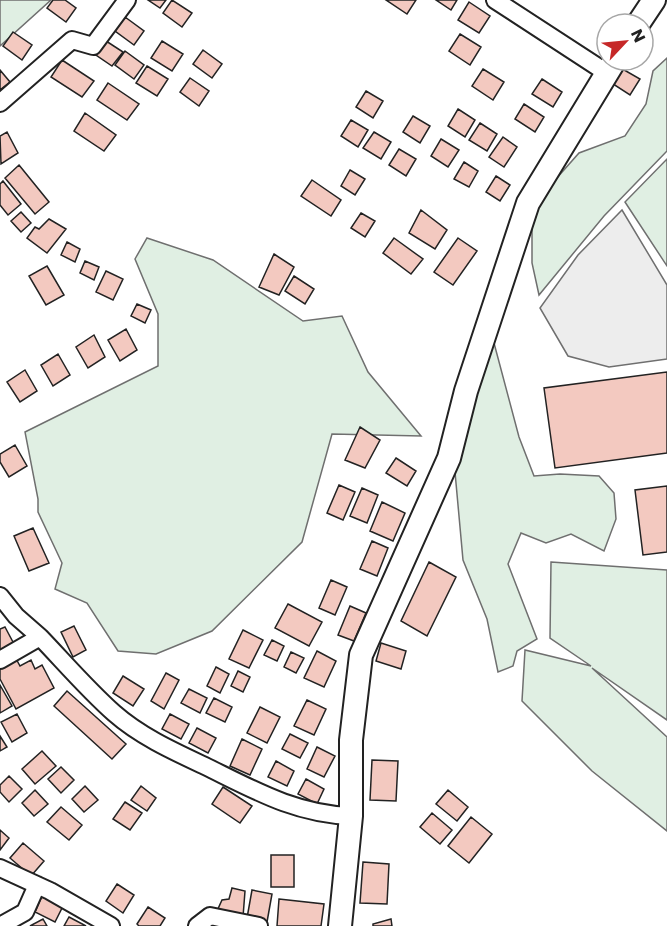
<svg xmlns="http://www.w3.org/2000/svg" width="667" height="926" font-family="Poppins,sans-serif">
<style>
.green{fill:#e0efe3;stroke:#6f6f6f;stroke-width:1.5}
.parking{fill:#ededed;stroke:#6f6f6f;stroke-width:1.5}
.building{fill:#f3c9c0;stroke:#222;stroke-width:1.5}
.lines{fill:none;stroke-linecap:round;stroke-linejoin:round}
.street-casing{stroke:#222;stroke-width:20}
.secondary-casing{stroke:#222;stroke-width:26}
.street{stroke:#fff;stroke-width:16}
.secondary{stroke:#fff;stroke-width:22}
</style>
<rect width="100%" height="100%" fill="#fff"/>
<path class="green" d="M0,0H51L0,46Z
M667,58V151L604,216L539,295L532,263V206L579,153L625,136L646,104L653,71Z
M667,159V266L625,202Z
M147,238L213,260L303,321L342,316L368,372L421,436L332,434L302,542L212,631L156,654L118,651L87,603L55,589L62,563L38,512V499L25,432L158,366V314L135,259Z
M494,343L519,437L534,476L560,474L599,476L614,493L616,519L604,551L571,534L546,543L521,533L508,564L537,639L517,651L513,666L498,672L487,619L463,560L454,461Z
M551,562L667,570V720L592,668L667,737V831L592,771L522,701L525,650L591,666L550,638Z"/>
<path class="parking" d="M622,210L667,285V359L609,367L568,356L540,308L578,255Z"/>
<path class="building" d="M53,0H65L76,8L66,22L47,8Z
M148,0H166L160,8Z
M172,0L192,13L182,27L163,13Z
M386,0H416L407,14Z
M436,0H457L451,10Z
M469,2L490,16L479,33L458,20Z
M125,17L144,31L134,45L115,31Z
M13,32L32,45L22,60L3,46Z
M460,34L481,47L470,65L449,51Z
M103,39L123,52L112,66L93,53Z
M162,41L183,54L172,71L151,58Z
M203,50L222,64L212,78L193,64Z
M125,51L144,65L134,79L115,65Z
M62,60L94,81L82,97L51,77Z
M147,66L168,79L157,96L136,83Z
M619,67L640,79L630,95L610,82Z
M483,69L504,82L493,100L472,86Z
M0,70L10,82L0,90Z
M190,78L209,91L199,106L180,92Z
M542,79L562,92L553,107L532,94Z
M108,83L139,104L127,120L97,100Z
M366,91L383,101L373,118L356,107Z
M524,104L544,117L535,132L515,119Z
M458,109L475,120L465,137L448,126Z
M85,113L116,135L104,151L74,131Z
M413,116L430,126L420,143L403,132Z
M351,120L368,130L358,147L341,136Z
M480,123L497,134L487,151L469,140Z
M7,132L18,153L1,164L0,136Z
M374,132L391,142L381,159L363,148Z
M503,137L517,147L504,167L489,157Z
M441,139L459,150L448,167L431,156Z
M399,149L416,159L406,176L389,165Z
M464,162L478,171L469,187L454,179Z
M19,165L49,202L35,214L5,178Z
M350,170L365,179L355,195L341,186Z
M496,176L510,185L500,201L486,192Z
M312,180L341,200L331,216L301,196Z
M3,181L21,204L8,215L0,205V184Z
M421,210L447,230L435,249L409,233Z
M21,212L31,223L21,232L11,221Z
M361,213L375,221L365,237L351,228Z
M49,219L66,229L47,253L27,238L35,227L39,229Z
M394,238L423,259L411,274L383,253Z
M458,238L477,251L453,285L434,272Z
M67,242L80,249L75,262L61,255Z
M274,254L294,267L279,295L259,287Z
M85,261L99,267L94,280L80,273Z
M47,266L64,295L46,305L29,276Z
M106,271L123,279L113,300L96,292Z
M294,276L314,289L305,304L285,291Z
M137,304L151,310L145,323L131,316Z
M126,329L137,350L120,361L108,340Z
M94,335L105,357L88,368L76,347Z
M58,354L70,375L53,386L41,365Z
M25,370L37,391L20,402L7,382Z
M667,372V453L555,468L544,388Z
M360,427L380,440L365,468L345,460Z
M15,445L27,466L9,477L0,462V454Z
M396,458L416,471L407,486L386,473Z
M339,485L355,492L343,520L327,513Z
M667,486V552L643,555L635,490Z
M362,488L378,495L367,523L350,516Z
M382,502L405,513L393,541L370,531Z
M33,528L49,563L29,571L14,536Z
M372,541L388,548L377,576L360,569Z
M429,562L456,577L427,636L401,621Z
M331,580L347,587L335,615L319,608Z
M288,604L322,622L309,646L275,628Z
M350,606L366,613L354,641L338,635Z
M74,626L86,650L73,657L61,632Z
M5,627L14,644L0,652V629Z
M243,630L263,640L249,668L229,659Z
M272,640L284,646L277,661L264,655Z
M381,643L406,651L401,669L376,661Z
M317,651L336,661L324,687L304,678Z
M291,652L304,658L296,673L284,667Z
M14,655L20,666L31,660L35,669L42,665L54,688L16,709L0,679V663Z
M216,667L229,674L220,693L207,686Z
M238,671L250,677L243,692L231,686Z
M166,673L179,680L164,709L151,701Z
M123,676L144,689L133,706L113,693Z
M0,685L12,706L0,713Z
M189,689L207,698L200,713L181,703Z
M67,691L126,744L112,759L54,706Z
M214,698L232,707L225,722L206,713Z
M307,700L326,709L314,735L294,726Z
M260,707L280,717L267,743L247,733Z
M17,714L27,733L12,742L1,722Z
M170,714L189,724L181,739L162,729Z
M197,728L216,738L208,753L189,743Z
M290,734L308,743L300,758L282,749Z
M0,736L7,747L0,751Z
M242,739L262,749L250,775L230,766Z
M317,747L335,756L324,777L307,769Z
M42,751L56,766L35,784L22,769Z
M372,760L398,761L396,801L370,800Z
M276,761L294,771L287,786L268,777Z
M61,767L74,780L61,793L48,779Z
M9,776L22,789L9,802L0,792V785Z
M306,779L324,789L317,804L298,794Z
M85,786L98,800L84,812L72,799Z
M141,786L156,798L147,811L131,800Z
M223,787L252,806L240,823L212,804Z
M35,790L48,804L34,816L22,803Z
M448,790L468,807L457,821L436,804Z
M125,802L142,813L130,830L113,819Z
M61,807L82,825L69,840L47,822Z
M432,813L452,830L440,844L420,827Z
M471,817L492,834L469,863L448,846Z
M0,830L9,838L0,850Z
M23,843L44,861L31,876L10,858Z
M271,855H294V887H271Z
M363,862L389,864L387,904L360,903Z
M117,884L134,895L123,913L106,901Z
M232,888L245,891L243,917L217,911L222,900L229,899Z
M252,890L272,894L267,922L247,918Z
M42,896L63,906L55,922L35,912Z
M279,899L324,904L321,926H277Z
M148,907L165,918L160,926H139L137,924Z
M69,917L86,926H64Z
M43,919L47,926H30Z
M391,919L392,926H373V924Z"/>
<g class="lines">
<g class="street-casing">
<path id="street" d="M495,0L607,73
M0,103L72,40L93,46L127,0
M0,596L16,616L40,637
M0,660L40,637C64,662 88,690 114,713C140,736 173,751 205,766C254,790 295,814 351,816
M0,868L50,891L111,926
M0,926L25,912L37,885
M197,926L210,916L259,926"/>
</g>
<g class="secondary-casing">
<path id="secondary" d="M638,24L654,0
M340,926L351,816V740L361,655L449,458L466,391L528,203L615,60"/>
</g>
<use href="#street" class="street"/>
<use href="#secondary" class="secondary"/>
</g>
<g transform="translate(625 42) rotate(64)"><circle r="28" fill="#ffffff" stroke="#a7a7a7" stroke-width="1.5"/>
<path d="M0-4.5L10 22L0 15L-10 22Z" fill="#c62828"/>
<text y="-9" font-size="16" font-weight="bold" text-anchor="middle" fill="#222222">N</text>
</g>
</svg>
